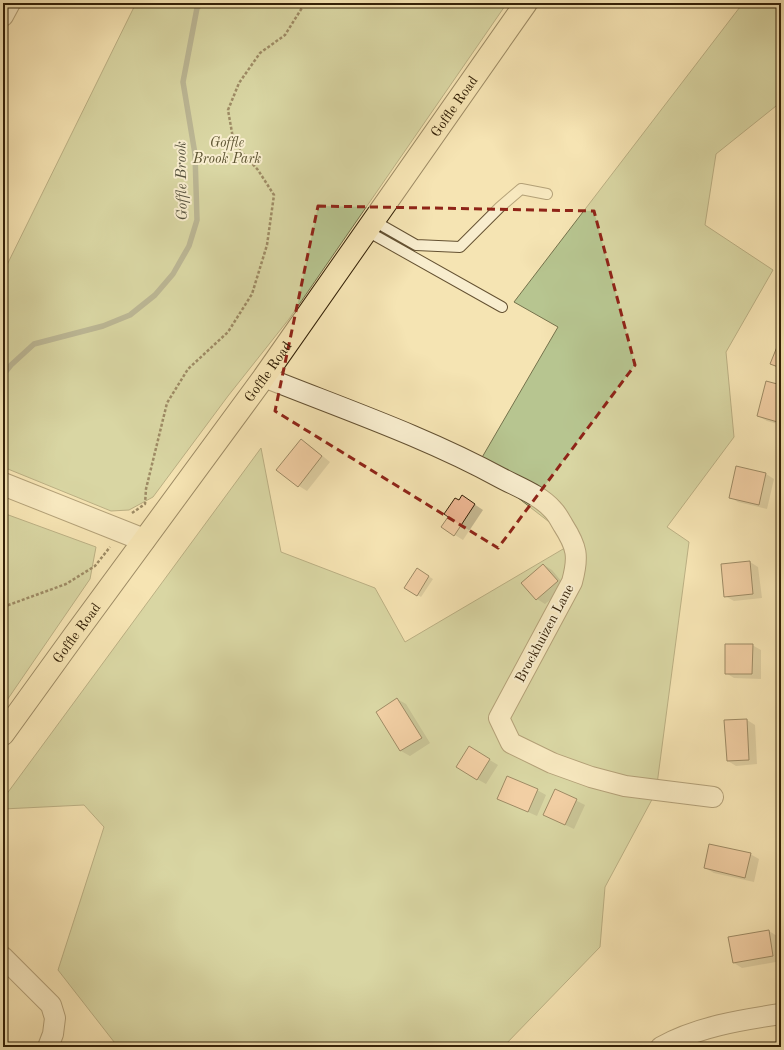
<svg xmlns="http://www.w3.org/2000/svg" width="784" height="1050" font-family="'Old Standard TT',serif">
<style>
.green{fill:#b7c590;stroke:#75724c}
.shadow{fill:#0003}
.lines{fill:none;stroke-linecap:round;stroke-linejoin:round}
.stream{stroke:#747e6f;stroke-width:5.5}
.building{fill:#edb692;stroke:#332007}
.service-casing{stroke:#645132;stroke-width:12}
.minor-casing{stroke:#645132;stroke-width:22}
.tertiary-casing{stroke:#645132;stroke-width:24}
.primary-casing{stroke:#332007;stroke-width:24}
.path{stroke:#332007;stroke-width:2.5;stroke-dasharray:3 2;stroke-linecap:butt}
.service{stroke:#f8edce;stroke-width:10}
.minor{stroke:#f8edce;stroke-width:20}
.tertiary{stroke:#f8edce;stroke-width:22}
.primary{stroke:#f5e4b3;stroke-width:22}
.marked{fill:none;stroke:#8f2418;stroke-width:3;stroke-dasharray:8 5;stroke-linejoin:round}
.labels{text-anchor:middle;stroke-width:4;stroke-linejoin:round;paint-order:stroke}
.street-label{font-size:14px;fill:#332007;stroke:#f8edce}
.park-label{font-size:14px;font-style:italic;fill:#5b5230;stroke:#f8edce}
.water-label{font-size:15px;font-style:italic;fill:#534f3b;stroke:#f8edce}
</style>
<rect width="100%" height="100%" fill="#f5e4b3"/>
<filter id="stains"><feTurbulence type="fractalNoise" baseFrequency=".005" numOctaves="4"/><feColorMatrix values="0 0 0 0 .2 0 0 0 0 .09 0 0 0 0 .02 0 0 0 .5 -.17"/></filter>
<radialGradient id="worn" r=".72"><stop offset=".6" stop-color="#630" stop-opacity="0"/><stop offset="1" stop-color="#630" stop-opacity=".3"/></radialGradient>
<path class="green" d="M136,3H507L289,319L228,396L153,497L129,510L111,511L3,467V273Z
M743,3H781V102L716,154L705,225L773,270L726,352L734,437L667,527L689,542L656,792L605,887L600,947L503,1047H118L58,970L104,827L84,805L3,809V799L261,448L281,552L375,588L405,642L575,542L477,466L558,327L514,302Z
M3,513L96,547L90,579L3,706Z"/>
<path class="shadow" d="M781,386V425L767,421L758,416Z
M301,440L309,445L330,462L307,491L299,486L278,470Z
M737,467L766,474L774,479L767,509L738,502L730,497Z
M459,501L471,502L483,510L463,540L442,527Z
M750,562L758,567L762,598L734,601L725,596Z
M544,565L552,570L566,587L545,604L537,599L523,583Z
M418,570L433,579L421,597L406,588Z
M752,645L761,650V679L734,678L726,673Z
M397,699L406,704L430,743L410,756L401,751L377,712Z
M747,720L755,725L757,764L736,766L728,761Z
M478,753L498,765L486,784L477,779Z
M537,790L546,795L537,816L498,799Z
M555,790L585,805L574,829L544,815Z
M750,854L759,859L754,882L714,873L705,868Z
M769,931L777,936L781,961L742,968L734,963Z"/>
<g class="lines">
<path class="stream" d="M3,375L11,365L34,344L103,326L130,315L155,295L173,274L189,246L197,220L195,154L183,82L197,8L202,3"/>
</g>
<path class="building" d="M781,337V368L770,364Z
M766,381L781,385V423L757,416Z
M301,439L322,456L298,487L276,470Z
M736,466L766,473L759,505L729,498Z
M462,495L475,504L454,536L441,527L448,517L444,514L455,498L459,500Z
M750,561L753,594L724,597L721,564Z
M543,564L558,581L536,600L521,583Z
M417,568L429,576L417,596L404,588Z
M725,644H753L752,674H725Z
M397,698L422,738L400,751L376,712Z
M747,719L749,760L727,761L724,720Z
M469,746L490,759L477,780L456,767Z
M507,776L538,789L528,812L497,799Z
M555,789L577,799L565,825L543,815Z
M709,844L751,853L745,878L704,868Z
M769,930L773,956L733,963L728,937Z"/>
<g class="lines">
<g class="service-casing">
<path id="service" d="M374,221L416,245L460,247L500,207L521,189L547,194
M367,231L502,307"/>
</g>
<g class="minor-casing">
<path id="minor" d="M3,16L10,3
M264,377C344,409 426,437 501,478C518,487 540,495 553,510C557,514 560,520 563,525C577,547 579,556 572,582L499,718L511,743L552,763L591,777L625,786L713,797
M3,957L51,1005L55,1018L53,1034L48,1047
M661,1047C697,1027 740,1020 781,1014"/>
</g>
<g class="tertiary-casing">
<path id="tertiary" d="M3,484L144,540"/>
</g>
<g class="primary-casing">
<g id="primary">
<path id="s1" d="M3,734L76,633L264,377L526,3"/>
</g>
</g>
<path class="path" d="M132,513L145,504L146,489L167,403L188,369L228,332L252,294L267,245L274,195L258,170L234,144L228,110L239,83L260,53L285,35L305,3
M3,607L66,584L95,566L110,547"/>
<use href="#service" class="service"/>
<use href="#minor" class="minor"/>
<use href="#tertiary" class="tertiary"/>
<use href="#primary" class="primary"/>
</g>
<path d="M0 0H784V1050H0ZM318,206L594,211L635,365L498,548L275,411Z" fill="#f5e4b3" fill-opacity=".55" fill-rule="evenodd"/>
<path class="marked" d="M318,206L594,211L635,365L498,548L275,411Z"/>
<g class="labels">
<g class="street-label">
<text dy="5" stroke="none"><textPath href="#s1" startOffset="773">Goffle Road</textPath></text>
<text dy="5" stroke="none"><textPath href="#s1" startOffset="449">Goffle Road</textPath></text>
<text dy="5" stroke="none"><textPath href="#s1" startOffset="125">Goffle Road</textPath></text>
<text transform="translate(544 633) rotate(-62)" y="5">Brockhuizen Lane</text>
</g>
<g class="park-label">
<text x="227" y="147">Goffle<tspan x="227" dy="16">Brook Park</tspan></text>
</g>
<g class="water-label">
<text transform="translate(181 181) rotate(-91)" y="5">Goffle Brook</text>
</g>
</g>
<rect width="784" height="1050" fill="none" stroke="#f5e4b3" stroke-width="16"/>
<rect x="4" y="4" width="776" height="1042" fill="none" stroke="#332007" stroke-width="2"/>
<rect x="8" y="8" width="768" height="1034" fill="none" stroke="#332007"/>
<rect width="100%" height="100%" filter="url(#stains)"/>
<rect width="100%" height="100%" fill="url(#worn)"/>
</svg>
